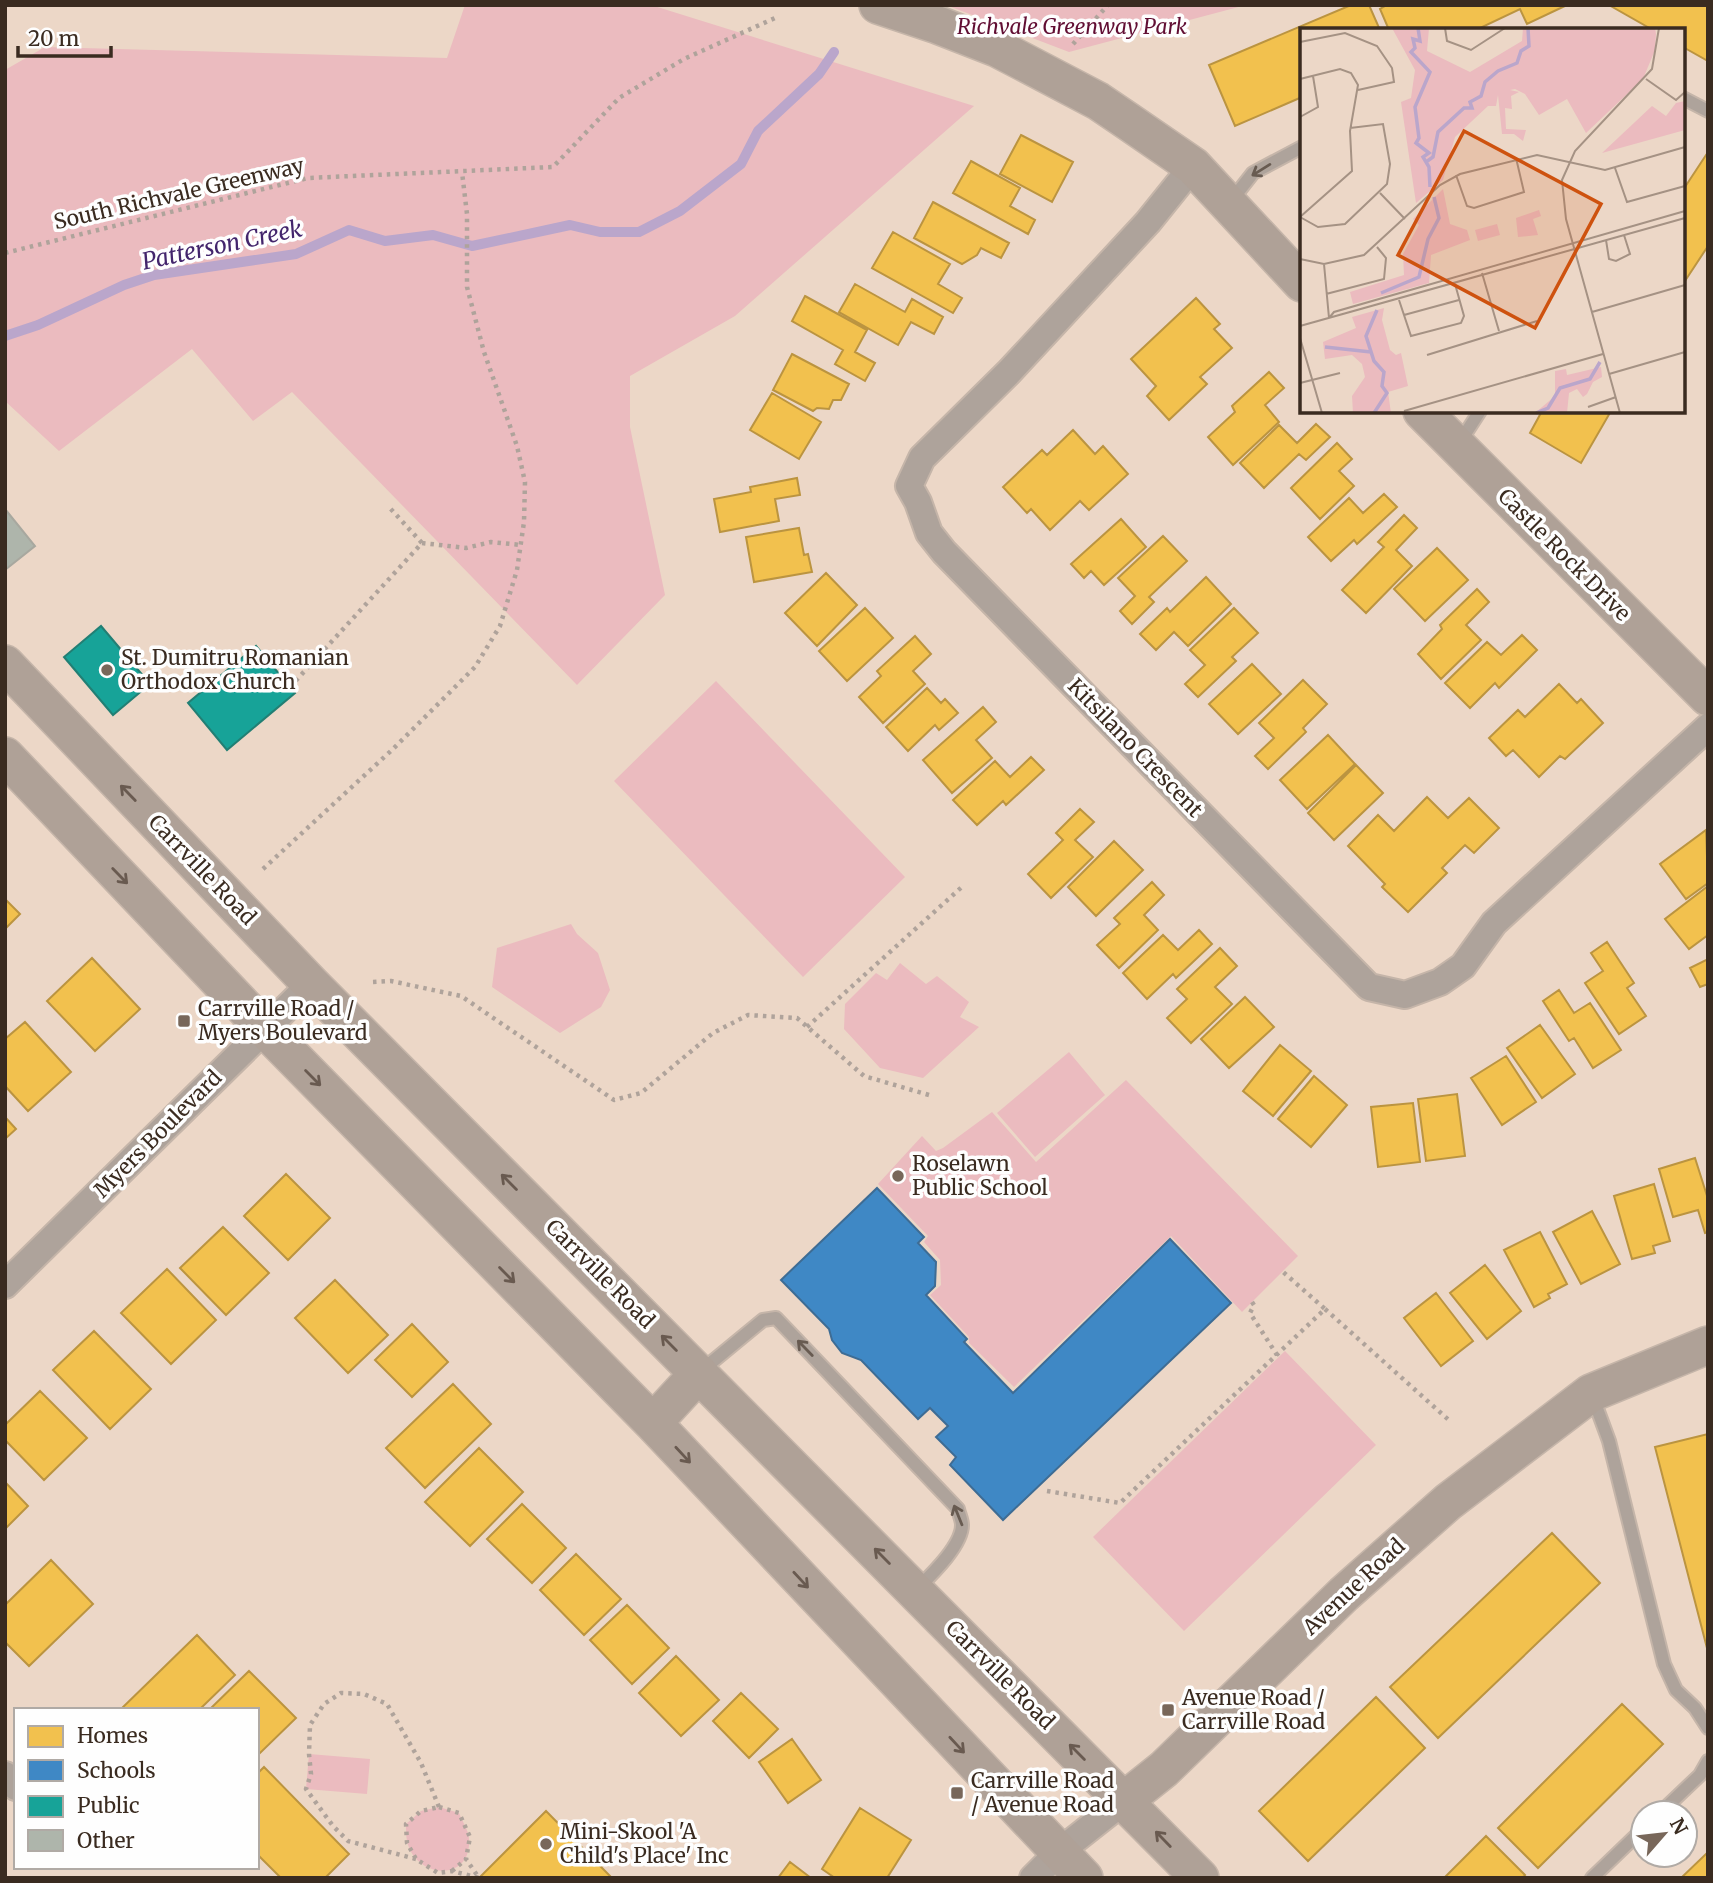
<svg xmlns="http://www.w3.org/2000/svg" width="1713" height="1883" font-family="Merriweather,serif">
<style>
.green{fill:#ebbbbf}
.homes{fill:#f2c14e;stroke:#bb9440;stroke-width:2}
.schools{fill:#3f88c5;stroke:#3e6c94;stroke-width:2}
.public{fill:#17a398;stroke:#227f74;stroke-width:2}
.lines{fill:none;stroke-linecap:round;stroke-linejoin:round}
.stream{stroke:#baa6cb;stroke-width:10}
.building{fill:#aeb5ab;stroke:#a8a89f;stroke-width:2}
.lane-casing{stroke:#c5b5a9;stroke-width:16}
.street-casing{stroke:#c5b5a9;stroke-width:30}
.secondary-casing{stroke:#c5b5a9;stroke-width:40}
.path{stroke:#afa39b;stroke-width:4.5;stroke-dasharray:3.5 5;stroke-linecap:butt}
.lane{stroke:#aea39b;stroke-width:12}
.street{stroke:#aea39b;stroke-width:26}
.secondary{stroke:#afa197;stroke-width:37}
.oneway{stroke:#685b51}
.oneway2{stroke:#695a50}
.poi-dot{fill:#78675a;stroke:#fefefe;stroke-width:2.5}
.labels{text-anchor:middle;stroke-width:7;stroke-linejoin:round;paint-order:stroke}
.park-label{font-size:21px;font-style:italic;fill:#610e33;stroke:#fefefe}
.street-label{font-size:21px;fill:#3a2b20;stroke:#fefefe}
.poi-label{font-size:21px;fill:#3a2b20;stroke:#fefefe;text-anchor:start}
.water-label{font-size:23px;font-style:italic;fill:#43256c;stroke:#fefefe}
.inset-river{fill:none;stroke:#baa6cb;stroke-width:3.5}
.inset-road{fill:none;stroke:#a59284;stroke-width:2}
.view{fill:#ce520f;fill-opacity:0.15;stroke:#ce520f;stroke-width:3.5}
.inset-edge{fill:none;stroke:#3a2b20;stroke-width:3.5}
</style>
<rect width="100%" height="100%" fill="#ecd7c7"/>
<path class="green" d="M465,5H651L974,106L735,316L630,376V427L665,595L577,685L292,392L253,421L192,349L59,451L5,401V70L45,47L447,58Z
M946,5H1246L1069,52Z
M716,681L905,877L803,977L614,781Z
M571,924L577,934L598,953L610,990L601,1007L560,1033L492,987L497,948Z
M900,963L926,984L937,976L969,1002L960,1017L979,1027L923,1078L880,1068L844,1029L845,1004L876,973L887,980Z
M1069,1052L1105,1095L1035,1157L997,1113Z
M1126,1080L1298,1256L1242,1312L1171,1236L1014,1387L969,1343V1337L930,1295L941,1285L940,1260L924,1242L928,1236L878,1184L922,1136L936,1151L943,1148L992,1112L1036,1162Z
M1285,1351L1376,1445L1184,1631L1093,1537Z
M309,1754L370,1759L367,1794L306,1789Z
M439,1807L459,1813C462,1821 469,1831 469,1839C472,1883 415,1879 407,1841C406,1836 406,1829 406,1824L421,1811Z"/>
<path class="homes" d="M1351,5H1369L1380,30H1302V97L1235,126L1209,65Z
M1387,5H1567L1527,24L1520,9L1476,30H1389L1380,9Z
M1609,5H1708V61L1683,47V30H1653Z
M1021,135L1073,162L1052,202L1000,174Z
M1708,152V246L1683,284V190Z
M971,161L1020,188L1010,206L1035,220L1028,234L953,193Z
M933,202L1009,243L1001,258L981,248L977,255L962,264L914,238Z
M893,232L950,264L938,284L962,298L953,313L872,268Z
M855,284L905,312L912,299L943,317L934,334L911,322L898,345L839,312Z
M805,296L867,330L855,352L875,363L865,381L835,364L843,350L792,321Z
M1196,298L1220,324L1214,329L1232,348L1200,377L1207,384L1169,420L1147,396L1156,386L1131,359Z
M792,354L849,384L841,400H833L829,409L817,408L813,411L773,390Z
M1269,372L1284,388L1265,405L1279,422L1233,465L1208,437L1235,412L1232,406Z
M772,393L821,422L799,459L750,430Z
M1542,411H1611L1581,463L1530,433Z
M1316,424L1330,437L1306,460L1299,454L1264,488L1240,463L1279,425L1297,443Z
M1073,430L1095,454L1103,446L1128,474L1089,510L1080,501L1050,530L1031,509L1027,513L1003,487L1042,450L1047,455Z
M1337,443L1352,459L1339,471L1354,486L1320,519L1291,488Z
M797,478L800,495L775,499L779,521L720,532L714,499L751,492L750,487Z
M1384,494L1397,507L1357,544L1354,540L1331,561L1308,537L1349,498L1363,513Z
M1404,515L1417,528L1396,550L1412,566L1366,613L1342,590L1384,547L1378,542Z
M1121,519L1146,547L1104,585L1091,571L1084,578L1071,564Z
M799,528L804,555L808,554L812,572L754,582L746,537Z
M1163,536L1187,561L1149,597L1154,602L1132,624L1120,611L1135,596L1118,578Z
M1437,548L1468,580L1425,621L1394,589Z
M826,573L857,605L817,646L785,613Z
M1206,577L1231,604L1188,646L1174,632L1156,650L1140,634L1167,608L1170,612Z
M1477,589L1489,602L1466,625L1481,640L1441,679L1418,654L1442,629L1440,625Z
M865,608L893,638L847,681L819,651Z
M1234,608L1258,633L1232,657L1236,661L1198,697L1185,684L1205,665L1190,650Z
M1522,635L1537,650L1499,688L1495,683L1470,708L1445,683L1487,642L1501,655Z
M915,636L931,654L913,671L925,684L883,723L859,697L881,676L877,671Z
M1252,664L1281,694L1238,734L1209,704Z
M1303,680L1327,704L1303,728L1306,732L1268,769L1255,756L1274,738L1259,723Z
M1559,684L1577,703L1581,699L1603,723L1565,759L1560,756L1539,777L1513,750L1506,756L1489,738L1518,710L1525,717Z
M927,688L941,703L945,699L958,713L939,730L935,725L908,751L886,727Z
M983,707L996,722L976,740L992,758L952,793L923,760Z
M1328,735L1355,764L1307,809L1280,780Z
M1031,757L1044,770L1006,805L1003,801L977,825L953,800L995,761L1010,777Z
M1356,765L1383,793L1334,840L1308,813Z
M1427,797L1448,818L1469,798L1499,828L1474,853L1465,845L1442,868L1447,873L1408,912L1382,887L1385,884L1348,846L1378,815L1394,831Z
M1080,809L1094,822L1075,840L1093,857L1051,898L1028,874L1063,840L1056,833Z
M1706,830L1708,883L1686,899L1660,864Z
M1114,841L1143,870L1096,916L1068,887Z
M1152,882L1164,895L1144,915L1158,930L1119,968L1097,945L1120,924L1114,918Z
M1708,886V935L1689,949L1665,919Z
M5,899L20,914L5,929Z
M1199,930L1212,944L1176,978L1173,974L1147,999L1123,973L1163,935L1178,950Z
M1607,942L1634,983L1627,988L1646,1016L1619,1034L1585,983L1603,971L1591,953Z
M1220,948L1237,966L1215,987L1232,1004L1191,1043L1167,1018L1187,999L1177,989Z
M92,958L140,1009L95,1051L47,1001Z
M1708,959V984L1700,987L1690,968Z
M1559,990L1574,1013L1590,1003L1621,1050L1593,1068L1574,1038L1569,1041L1543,1001Z
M1245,997L1274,1027L1229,1068L1201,1039Z
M25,1022L71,1072L28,1111L5,1086V1039Z
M1540,1025L1575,1074L1542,1098L1507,1048Z
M1280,1045L1311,1071L1273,1116L1243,1091Z
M1506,1056L1536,1102L1502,1125L1471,1078Z
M1314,1076L1347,1105L1311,1147L1278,1119Z
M1457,1094L1465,1156L1426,1161L1418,1099Z
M1413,1103L1420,1162L1378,1167L1371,1107Z
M5,1117L16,1129L5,1139Z
M1695,1158L1708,1199V1232L1705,1233L1698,1210L1673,1217L1659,1169Z
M286,1174L330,1218L288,1260L244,1216Z
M1654,1184L1670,1241L1653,1246L1655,1253L1632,1259L1614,1196Z
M1592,1211L1620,1264L1581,1284L1553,1232Z
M223,1227L269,1273L226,1315L180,1268Z
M1540,1232L1567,1284L1548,1294L1550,1298L1534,1307L1504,1250Z
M1485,1265L1521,1311L1487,1339L1450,1293Z
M167,1269L216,1320L171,1364L121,1313Z
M335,1280L388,1335L348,1373L295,1318Z
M1436,1293L1473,1341L1441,1366L1404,1318Z
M412,1324L448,1362L412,1397L375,1360Z
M94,1331L151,1389L110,1429L53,1370Z
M453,1384L491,1424L425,1488L386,1448Z
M40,1391L87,1438L44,1480L5,1440V1425Z
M1708,1434V1652L1655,1447Z
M479,1448L523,1492L470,1546L425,1502Z
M5,1482L28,1506L5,1529Z
M522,1504L566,1548L532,1583L487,1539Z
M1552,1533L1600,1583L1438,1738L1390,1687Z
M576,1554L621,1599L584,1635L540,1590Z
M51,1560L93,1604L29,1666L5,1642V1605Z
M627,1605L669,1648L632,1684L590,1640Z
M197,1635L235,1675L199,1710H120Z
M676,1656L719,1700L681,1736L639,1693Z
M249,1671L296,1718L257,1756V1710H209Z
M741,1693L778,1729L749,1758L713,1721Z
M1376,1697L1425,1748L1308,1861L1259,1811Z
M1622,1704L1663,1744L1538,1868L1498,1828Z
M792,1739L821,1780L788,1803L759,1762Z
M264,1767L349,1854L325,1878H281L257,1854V1774Z
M860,1808L911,1840L887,1878H835L822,1869Z
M546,1811L612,1878H479Z
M1486,1836L1525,1875L1522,1878H1444Z
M1708,1852V1878H1681Z
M790,1862L811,1878H778Z"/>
<path class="schools" d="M877,1188L924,1237L918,1243L936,1262L935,1286L926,1295L967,1339L964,1342L1013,1393L1170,1239L1231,1303L1003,1520L950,1465L956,1457L936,1437L948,1426L930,1408L918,1419L861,1360L842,1353L832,1340L829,1329L781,1280Z"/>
<path class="public" d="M101,626L150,684L113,715L64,657Z
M256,646L295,693L227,750L188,703Z"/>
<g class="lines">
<path class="stream" d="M5,336L38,325L124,285L154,275L296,254L349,230L385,241L433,235L472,246L570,225L600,232H639L680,211L741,164L758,131L819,74L834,52"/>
</g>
<path class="building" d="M5,509L35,546L5,570Z"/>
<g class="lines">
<g class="lane-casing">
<path id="lane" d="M1683,98L1708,111
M1231,201L1253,173L1302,147
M1458,445L1480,411
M701,1371L763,1320L776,1318L799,1342L958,1509C959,1514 962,1520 962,1525C962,1546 930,1576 916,1590
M1592,1395L1609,1441L1664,1664L1676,1690L1695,1708L1708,1728
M1660,1813L1700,1775L1708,1761
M1592,1878L1643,1829"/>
</g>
<g class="street-casing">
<path id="street" d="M1193,166L1148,222L1009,372L922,458L909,486L918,502L929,533L944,552L1369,987L1405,995L1440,982L1463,966L1494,923L1708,727
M5,1285L311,984
M5,1775L16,1787
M1033,1878L1059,1852L1125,1800"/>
</g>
<g class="secondary-casing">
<path id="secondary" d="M878,5L938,25L997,48L1098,101L1129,122L1193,166L1302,283
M1422,411L1708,697
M5,664L311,984L1200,1878
M5,756L265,1029L653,1423L1084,1878
M653,1423L699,1373
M1125,1800L1164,1769L1344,1594L1448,1502L1591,1393L1708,1345"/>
</g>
<path class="path" d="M1073,44L1108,5
M5,253L308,178L553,167L619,98L684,59L775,18
M422,543L466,548L491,542L521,545
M290,687L422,543L388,506
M263,869L393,749L475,667L500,626L517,570L524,522L525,482L517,446L484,352L467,287V214L462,172
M373,982L391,981L461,996L614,1100L641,1093L713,1033L748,1015L797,1018L864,1076L929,1095
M807,1027L964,885
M1252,1302L1254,1305L1250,1313L1277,1355
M1325,1309L1451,1422
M1047,1491L1120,1503L1325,1309L1282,1271
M439,1807L459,1813L470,1837L466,1859L479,1878L452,1871L438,1873L416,1859L407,1843L406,1824L421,1811Z
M416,1859L348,1841L333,1826L306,1789L311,1774L309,1754L310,1725L324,1704L341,1693L364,1694L387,1704L421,1763L439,1807
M452,1871L466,1859"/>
<use href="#lane" class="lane"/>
<use href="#street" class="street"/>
<use href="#secondary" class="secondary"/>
</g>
<defs><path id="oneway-shaft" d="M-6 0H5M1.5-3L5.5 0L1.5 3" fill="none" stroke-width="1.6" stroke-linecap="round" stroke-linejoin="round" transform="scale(1.75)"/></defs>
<g class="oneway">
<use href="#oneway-shaft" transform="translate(1261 170) rotate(148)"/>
<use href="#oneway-shaft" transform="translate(805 1348) rotate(-134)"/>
<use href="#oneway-shaft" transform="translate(958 1515) rotate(-112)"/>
</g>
<g class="oneway2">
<use href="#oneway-shaft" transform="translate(128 793) rotate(-134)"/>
<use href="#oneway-shaft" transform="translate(120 876) rotate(46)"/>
<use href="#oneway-shaft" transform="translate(313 1078) rotate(45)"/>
<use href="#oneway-shaft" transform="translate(509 1182) rotate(-135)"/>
<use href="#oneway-shaft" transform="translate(507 1275) rotate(45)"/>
<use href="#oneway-shaft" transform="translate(669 1343) rotate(-135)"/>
<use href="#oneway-shaft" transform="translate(683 1455) rotate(47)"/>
<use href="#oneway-shaft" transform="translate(882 1556) rotate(-135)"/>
<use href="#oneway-shaft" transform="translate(801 1580) rotate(47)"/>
<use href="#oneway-shaft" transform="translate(957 1745) rotate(47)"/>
<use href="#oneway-shaft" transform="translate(1077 1752) rotate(-135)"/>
<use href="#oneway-shaft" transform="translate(1163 1839) rotate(-134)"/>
</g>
<g class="poi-dot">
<circle cx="107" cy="670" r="7"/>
<rect x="177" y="1014" width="14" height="14" rx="3.5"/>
<circle cx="898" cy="1176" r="7"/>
<rect x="1161" y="1703" width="14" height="14" rx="3.5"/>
<rect x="950" y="1786" width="14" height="14" rx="3.5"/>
<circle cx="546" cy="1844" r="7"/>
</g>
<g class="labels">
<g class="park-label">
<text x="1072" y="34">Richvale Greenway Park</text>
</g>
<g class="street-label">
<text transform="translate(179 194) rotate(-13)" y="7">South Richvale Greenway</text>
<text transform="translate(1564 555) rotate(45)" y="7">Castle Rock Drive</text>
<text transform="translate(1135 748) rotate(46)" y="7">Kitsilano Crescent</text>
<text transform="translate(202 870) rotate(46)" y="7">Carrville Road</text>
<text transform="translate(158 1134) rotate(-45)" y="7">Myers Boulevard</text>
<text transform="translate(600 1274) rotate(45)" y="7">Carrville Road</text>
<text transform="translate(1354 1587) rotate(-43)" y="7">Avenue Road</text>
<text transform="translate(1000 1675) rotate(45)" y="7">Carrville Road</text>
</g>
<g class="poi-label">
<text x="121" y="665">St. Dumitru Romanian<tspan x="121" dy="24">Orthodox Church</tspan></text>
<text x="198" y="1016">Carrville Road /<tspan x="198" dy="24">Myers Boulevard</tspan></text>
<text x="912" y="1171">Roselawn<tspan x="912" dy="24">Public School</tspan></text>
<text x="1182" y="1705">Avenue Road /<tspan x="1182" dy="24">Carrville Road</tspan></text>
<text x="971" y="1788">Carrville Road<tspan x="971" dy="24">/ Avenue Road</tspan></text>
<text x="560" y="1839">Mini-Skool 'A<tspan x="560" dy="24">Child's Place' Inc</tspan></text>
</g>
<g class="water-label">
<text transform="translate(222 245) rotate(-12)" y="8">Patterson Creek</text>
</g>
</g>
<g transform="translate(1300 28)">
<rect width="385" height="385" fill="#ecd7c7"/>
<path d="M92,0H129L127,23L170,44L222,13L223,0H355L356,6L355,22L343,51L286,105L267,71L239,87L225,66L215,61L210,62L219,64L211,68L212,81L205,80L206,101L226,102L223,113L214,106H202L198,67L196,78H188L155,109L143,152L116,175L101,74L111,70L115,42ZM385,73V102L302,125L352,78L366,88L376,75ZM143,161L150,196L167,202L170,212L131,227L129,255L53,276L50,264L104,247L103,226L119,197L113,191ZM239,182L241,188L233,191L238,207L218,209L216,190ZM197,196L200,207L178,213L175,202ZM84,280L82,292L90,322L96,327L101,325L108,358L88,364L91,385H53L52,368L65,349L62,336L52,327L25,331L23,314L56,300L52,289ZM301,339L302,349L293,354L287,366L283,369L277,361L269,365L267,385H235L255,368V343L266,341L267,347Z" fill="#ebbbbf"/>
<path class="inset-river" d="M118,0L120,13L113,11L115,20L111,24L130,44L115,79L119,110L116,115L129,125L123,129L129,139L130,159M126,134L133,129L138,104L164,80H172L170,74L181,68L185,54L198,43L217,35L221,23L229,18L228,0M81,265L119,249L128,211L139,190L134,169M25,319L71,324M74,385L87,365L82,358L84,344L74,333L66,308L77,282M236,385L248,380L260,360L290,351L300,334"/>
<path class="inset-road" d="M145,0L147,13L171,22L205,0M0,14L45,5L77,18L92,40L94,54L58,62M0,51L40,41L51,45L58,57L50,103L52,143L0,189M346,51L376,72L385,64M0,89L18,79L13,48M315,140L327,174L385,158M156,147L167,178L174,180L224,164L216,130M80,165L105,191M0,189L18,199L45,196L87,156L90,136L83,96L50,100M306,212L309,231L316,233L330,226L324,207M0,231L24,236L64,227L140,157L160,146L237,127L305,142L385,119M24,236L29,290M182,245L199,303M26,266L84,251L86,230L77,219M99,272L111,308L161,295L164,288L155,256M292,284L385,257M104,287L159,272M29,290L34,284L385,183M0,298L385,190M0,310L22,385M127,327L237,293M309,346L385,324M0,355L40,345M288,379L316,369M104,383L303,326M320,385L266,191L262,152L275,123L352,41L359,0"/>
<path class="view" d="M164,103L301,176L235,300L98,227Z"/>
<rect width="385" height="385" class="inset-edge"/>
</g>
<rect width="1713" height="1883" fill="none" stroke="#3a2b20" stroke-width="14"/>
<rect x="14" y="1708" width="245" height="161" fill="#fefefe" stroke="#b0aaa5" stroke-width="2"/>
<rect x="28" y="1726" width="35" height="21" fill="#f2c14e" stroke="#b0aaa5" stroke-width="2"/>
<text x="77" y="1743" font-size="21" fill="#3a2b20">Homes</text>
<rect x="28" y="1760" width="35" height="21" fill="#3f88c5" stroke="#b0aaa5" stroke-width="2"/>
<text x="77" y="1778" font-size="21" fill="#3a2b20">Schools</text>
<rect x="28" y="1796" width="35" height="21" fill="#17a398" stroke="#b0aaa5" stroke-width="2"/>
<text x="77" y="1813" font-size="21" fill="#3a2b20">Public</text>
<rect x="28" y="1830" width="35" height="21" fill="#aeb5ab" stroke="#b0aaa5" stroke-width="2"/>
<text x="77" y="1848" font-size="21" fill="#3a2b20">Other</text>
<g transform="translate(1664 1834) rotate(62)"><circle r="33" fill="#fefefe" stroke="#b0aaa5" stroke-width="2"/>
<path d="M0-5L12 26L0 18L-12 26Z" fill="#78675a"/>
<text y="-10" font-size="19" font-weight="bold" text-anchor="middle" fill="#3a2b20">N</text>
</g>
<path d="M18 46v10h93v-10" fill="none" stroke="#3a2b20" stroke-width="3.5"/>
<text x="28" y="46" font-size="21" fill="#3a2b20" stroke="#fefefe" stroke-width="5" paint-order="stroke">20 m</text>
</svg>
